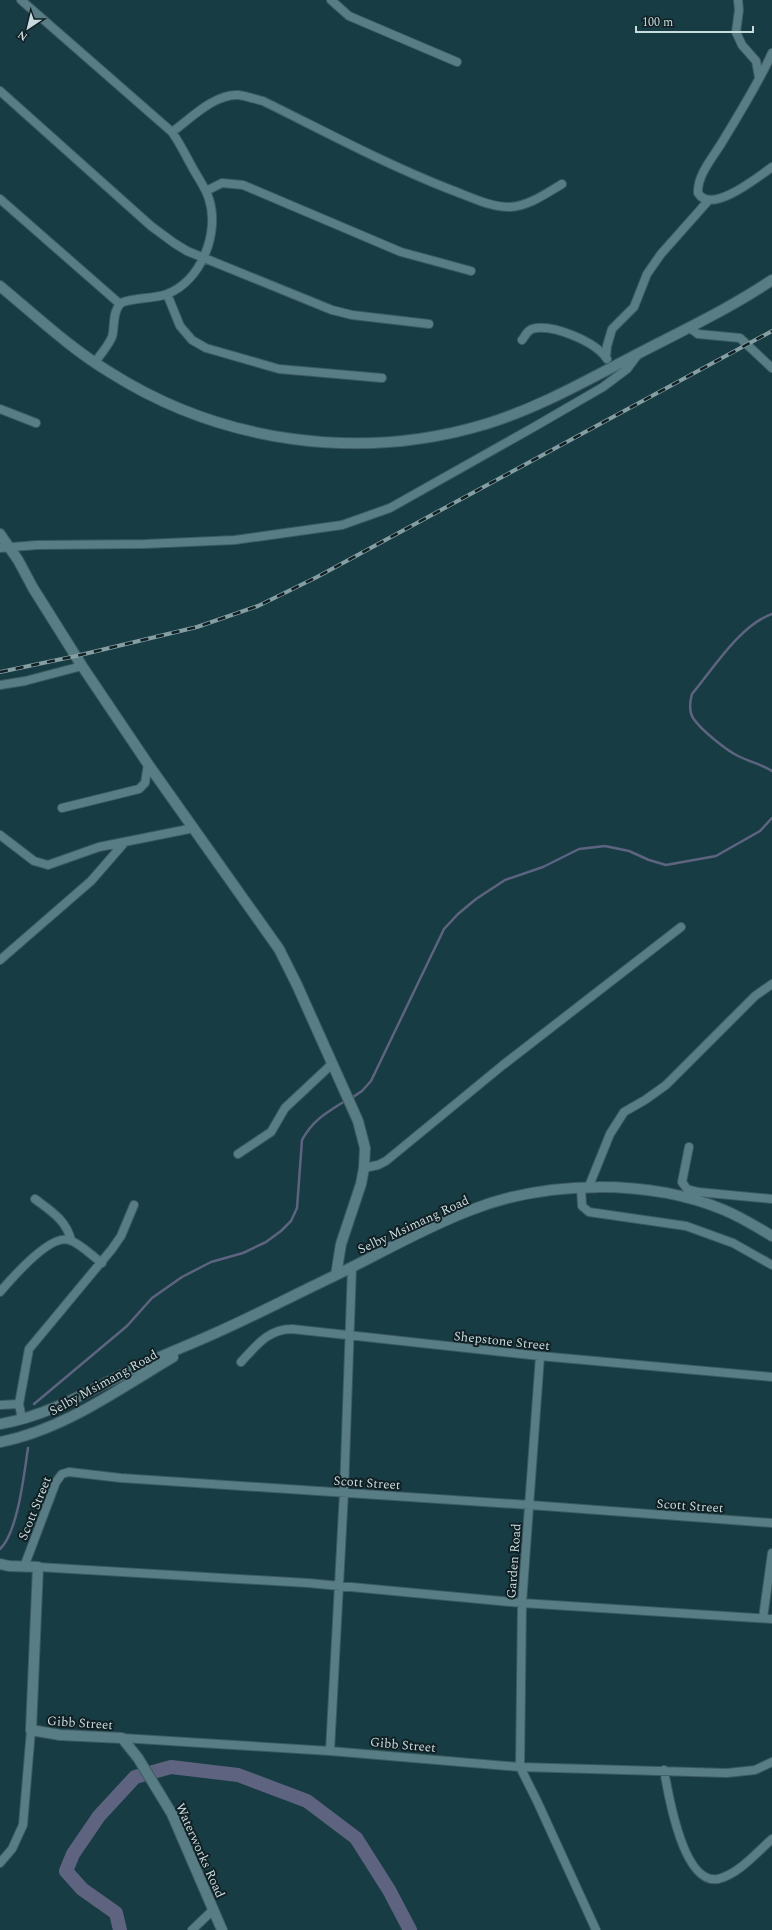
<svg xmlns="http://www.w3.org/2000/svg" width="772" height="1930" font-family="Spectral,serif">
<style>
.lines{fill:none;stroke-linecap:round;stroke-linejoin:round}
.stream{stroke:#5e6480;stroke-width:2.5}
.river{stroke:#5e6480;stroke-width:14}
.street-casing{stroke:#3c5a60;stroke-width:10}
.secondary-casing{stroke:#3c5a60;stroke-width:12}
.street{stroke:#587d85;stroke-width:8}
.secondary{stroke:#587d85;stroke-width:10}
.rail-casing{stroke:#849ea3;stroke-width:4}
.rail{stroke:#112024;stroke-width:2.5;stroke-dasharray:8;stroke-linecap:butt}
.labels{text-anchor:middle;stroke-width:4;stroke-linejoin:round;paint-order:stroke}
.street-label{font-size:13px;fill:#c8dbdf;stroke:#112024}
</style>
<rect width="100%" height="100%" fill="#173c43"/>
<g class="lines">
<path class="stream" d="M772,614C740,625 713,669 692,694C690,701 689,711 693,718C701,730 726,750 738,756C750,762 761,764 772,771
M350,1099L362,1091L371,1081L444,929L458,914L476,899L505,880L543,867L579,849L605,846L629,851L649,860L666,865L716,856L760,831L772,818
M34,1404L127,1326L152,1298L182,1277L211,1262L243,1253L266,1242L281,1231L291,1221L297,1208L302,1140C313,1120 326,1113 345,1101
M0,1549C18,1532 24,1474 28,1448"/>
<path class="river" d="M120,1930L116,1913L82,1889L66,1871L73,1854L99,1816L135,1777L171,1767L238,1775L307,1801L356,1838L389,1890L410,1930"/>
<g class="street-casing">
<path id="street" d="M21,0L172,132C181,145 187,158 195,172C200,181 206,189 209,199C220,233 201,281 167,294C155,299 126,298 120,304C112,313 115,327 112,337C108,346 101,354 95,362
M331,0L349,16L457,62
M738,0L739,10L736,32L742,45L756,61L759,77
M772,53C759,82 741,111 724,139C715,155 697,174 698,193C711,215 758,177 772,167
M0,91L151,226L174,243L187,251L332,310L352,315L429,324
M172,132C190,119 214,94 238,95C246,96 255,99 263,101C324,131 385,164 449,189C468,196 489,207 510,207C529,206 547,193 562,184
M206,191L222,183L243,185L401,252L471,271
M0,199L120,304
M167,294L180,326L192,340L206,348L279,369L382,378
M690,328L698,334L740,338L772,368
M522,340C525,336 527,331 532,329C552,323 596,342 607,359
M606,357L607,346L612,329L634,307L647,274L661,254L708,201
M0,409L36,423
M0,548L37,545L145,544L235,540L342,525L390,508L534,427L603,387L627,369L639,353
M0,685L25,681L82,666
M62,808L139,789L145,783L148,764
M0,835L34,861L48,865L99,847L194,828
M0,960L91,881L125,842
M689,1147L682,1182L687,1189L698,1192L772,1199
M238,1154L271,1132L285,1108L332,1064
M364,1168L378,1165L386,1161L503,1065L681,927
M589,1186L610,1134L624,1112L645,1100L666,1085L755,996L772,984
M581,1187L582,1206L589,1212L686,1226L733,1243L772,1265
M35,1199C51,1211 66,1220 71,1240
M0,1292C12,1278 50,1234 69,1240C80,1243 92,1256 102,1263
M540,1356L522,1603L520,1767L537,1801L596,1930
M241,1362C256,1346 268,1329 292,1329L540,1356L772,1377
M0,1405L19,1404
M22,1419L19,1404L29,1349L112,1249L121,1236L134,1205
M24,1567L56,1482L62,1474L69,1472L121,1478L530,1505L772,1523
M38,1567L308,1583L522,1603L772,1619
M763,1618L772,1553
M122,1738L330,1751L520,1767L727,1773L755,1770L772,1762
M330,1751L344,1492L352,1267
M664,1770C668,1793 683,1885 718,1879C739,1874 757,1852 772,1839
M0,1863L12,1849L23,1825L31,1730
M192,1930L213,1910"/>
</g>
<g class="secondary-casing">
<path id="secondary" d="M0,286C36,316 71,349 111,373C222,443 360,462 486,424C535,409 580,384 626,360C675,334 726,311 772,280
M0,534L18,560L33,588L82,666L150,767L279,949L297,985L358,1121L365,1148L364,1168L361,1184L341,1244L336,1275
M0,1424C49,1416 94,1388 138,1367C162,1355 187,1346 211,1335C252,1317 292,1296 332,1277C378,1255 423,1228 471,1210C546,1180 649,1179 724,1210C741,1217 757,1227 772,1236
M0,1442C63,1430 119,1389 173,1357
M0,1564L9,1566L38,1567L31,1730L60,1735L122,1738L138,1758L172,1814L222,1930"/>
</g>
<use href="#street" class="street"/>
<use href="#secondary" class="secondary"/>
<g class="rail-casing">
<path id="rail" d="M0,672L76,656L197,627L258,606L317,577L772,331"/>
</g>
<use href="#rail" class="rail"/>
</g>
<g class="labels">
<g class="street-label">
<text transform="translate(413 1224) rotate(-25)" y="5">Selby Msimang Road</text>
<text transform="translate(502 1340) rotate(6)" y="5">Shepstone Street</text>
<text transform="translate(103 1382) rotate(-29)" y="5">Selby Msimang Road</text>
<text transform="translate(367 1482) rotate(4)" y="5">Scott Street</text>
<text transform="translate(690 1505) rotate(4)" y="5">Scott Street</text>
<text transform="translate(34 1508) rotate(-68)" y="5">Scott Street</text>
<text transform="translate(513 1561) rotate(-86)" y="5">Garden Road</text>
<text transform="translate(80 1722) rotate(4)" y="5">Gibb Street</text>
<text transform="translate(403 1744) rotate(5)" y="5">Gibb Street</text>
<text transform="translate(201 1850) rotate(66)" y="5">Waterworks Road</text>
</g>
</g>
<g transform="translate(28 28) rotate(215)" stroke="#112024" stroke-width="3" paint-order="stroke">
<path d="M0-3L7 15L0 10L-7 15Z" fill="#c8dbdf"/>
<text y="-6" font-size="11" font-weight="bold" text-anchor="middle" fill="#c8dbdf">N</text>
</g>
<path d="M636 26v6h117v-6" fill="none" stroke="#c8dbdf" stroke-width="2"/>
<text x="642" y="26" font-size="12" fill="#c8dbdf" stroke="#112024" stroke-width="3" paint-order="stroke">100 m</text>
</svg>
